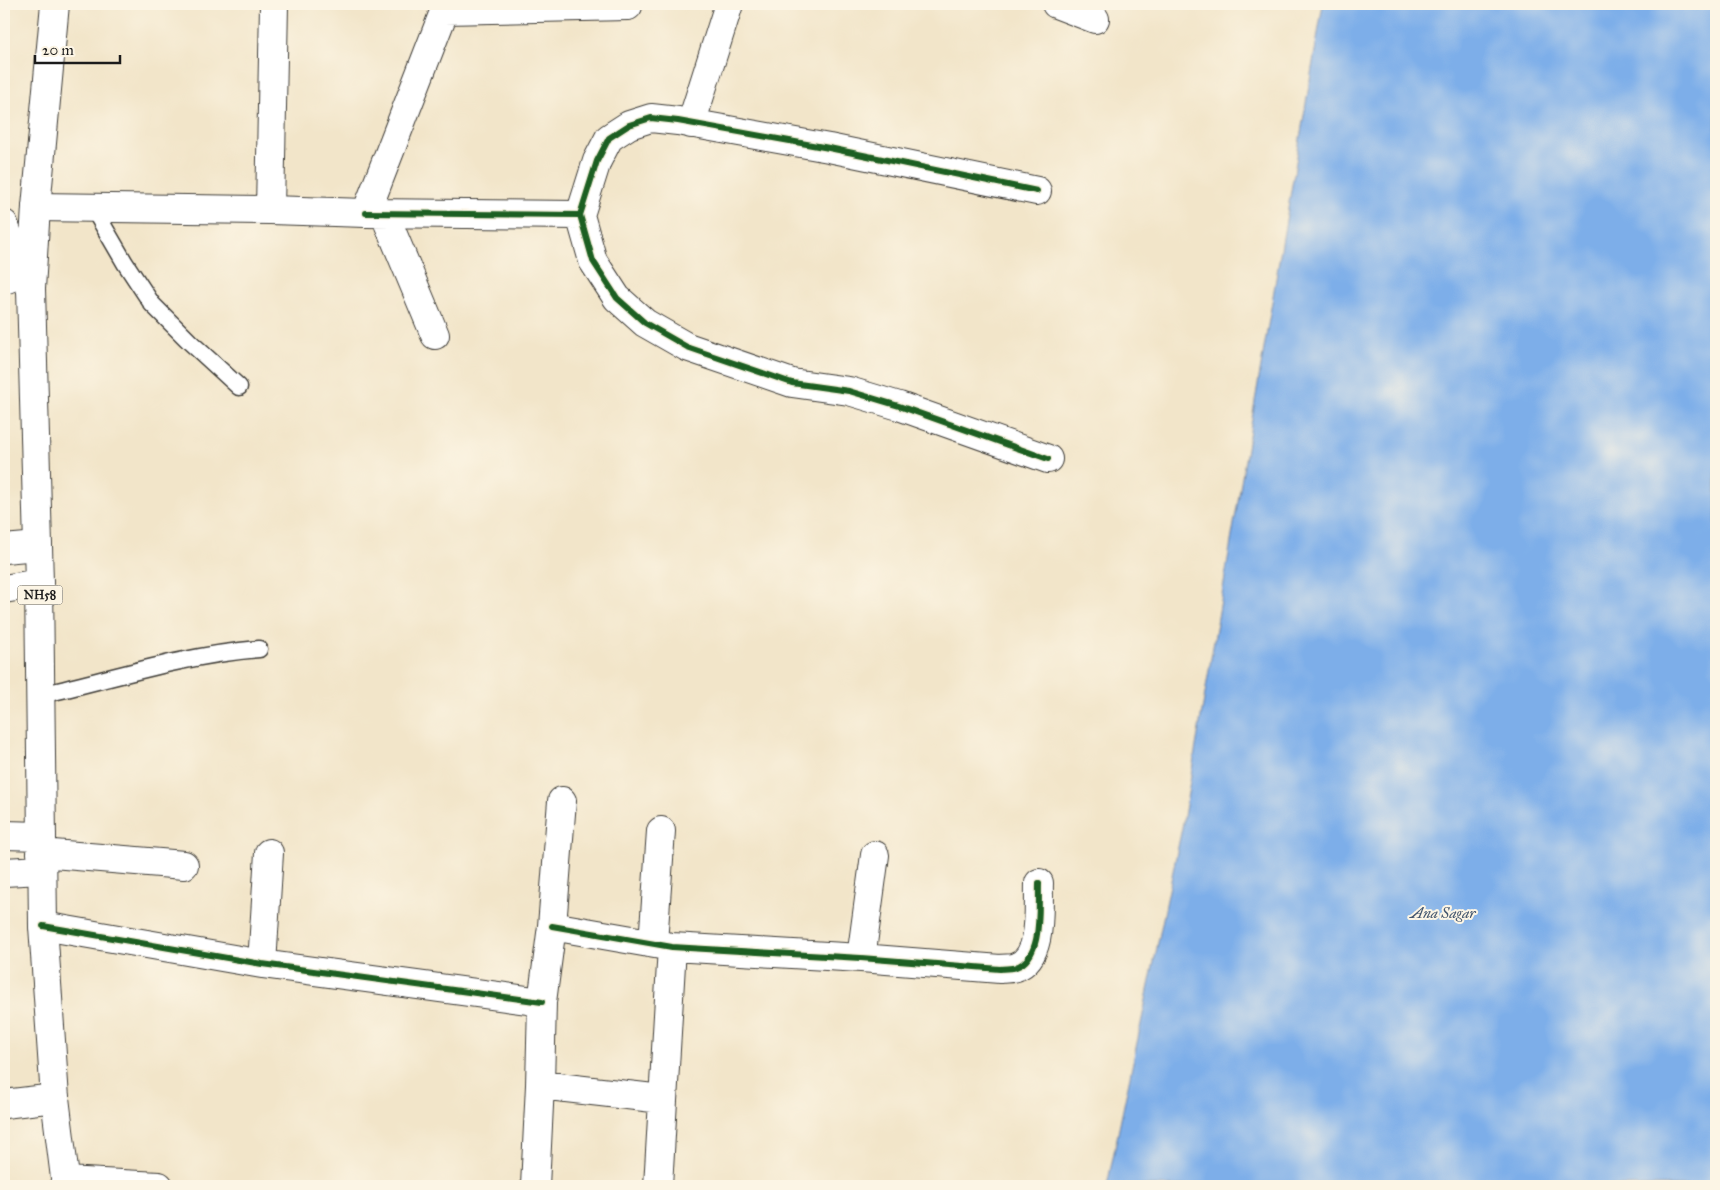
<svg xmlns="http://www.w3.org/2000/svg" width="1720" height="1190" font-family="'IM FELL Great Primer',serif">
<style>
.water{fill:#7daee9;stroke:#4c6582}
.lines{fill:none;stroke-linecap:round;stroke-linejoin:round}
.lane-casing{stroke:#3c3a36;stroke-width:19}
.street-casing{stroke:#3c3a36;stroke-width:30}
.secondary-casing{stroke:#3c3a36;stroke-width:30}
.highway-casing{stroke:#3c3a36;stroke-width:30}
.lane{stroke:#fff;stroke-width:16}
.street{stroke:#fff;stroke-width:28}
.secondary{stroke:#fff;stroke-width:28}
.highway{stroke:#fff;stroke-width:28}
.cycleway-casing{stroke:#fcf5e5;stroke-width:9}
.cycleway{stroke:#1b5e20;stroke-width:6}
.labels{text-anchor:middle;stroke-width:4;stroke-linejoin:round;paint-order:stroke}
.shield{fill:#fcf5e5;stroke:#5f5d58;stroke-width:1}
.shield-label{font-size:12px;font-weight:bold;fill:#1c1c1c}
.water-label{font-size:15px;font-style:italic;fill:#43566e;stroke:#fcf5e5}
</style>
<rect width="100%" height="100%" fill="#fcf5e5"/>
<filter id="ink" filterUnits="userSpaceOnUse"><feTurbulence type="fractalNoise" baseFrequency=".02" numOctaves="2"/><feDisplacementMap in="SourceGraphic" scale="10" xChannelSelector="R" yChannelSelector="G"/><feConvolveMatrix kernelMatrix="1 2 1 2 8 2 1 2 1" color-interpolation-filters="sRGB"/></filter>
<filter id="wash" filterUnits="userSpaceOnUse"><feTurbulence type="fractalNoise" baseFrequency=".0096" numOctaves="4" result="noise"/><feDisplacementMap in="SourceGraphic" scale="20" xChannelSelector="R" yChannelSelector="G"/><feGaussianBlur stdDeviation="1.12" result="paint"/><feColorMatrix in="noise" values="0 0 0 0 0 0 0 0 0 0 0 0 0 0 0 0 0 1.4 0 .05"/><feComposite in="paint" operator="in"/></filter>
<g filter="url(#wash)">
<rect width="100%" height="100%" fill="#f2e5c9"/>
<path class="water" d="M1323,4H1716V1186H1107L1182,828Z"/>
</g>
<g filter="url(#ink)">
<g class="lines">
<g class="lane-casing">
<path id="lane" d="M93,208L125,263L152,304L190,342L239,387
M41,695C113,678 185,655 259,649"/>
</g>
<g class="street-casing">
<path id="street" d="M1056,4L1095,19
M445,10L628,6
M691,124L729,4
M36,207L270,210L366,213L447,4
M270,210L274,4
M366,213L580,215L597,161L609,138L629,125L651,118L678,121L829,148L1037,191
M384,213L435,335
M580,215L593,261L617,298L645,323L687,347L792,383L849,391L899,406L1048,459
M4,280L23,273
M4,549L38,546
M4,589L39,583
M4,835L42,836
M41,853L184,865
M4,872L42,870
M43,926L262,964L542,1002
M552,926L672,947L861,958L1000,969C1005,968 1012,969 1016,967C1044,957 1038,907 1039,883
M653,943L661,831
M861,958L875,855
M262,964L269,853
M540,1085L662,1099
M4,1104L55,1098
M65,1181L159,1186
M535,1186L540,1085L542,1002L552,926L562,801
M658,1186L672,947"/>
</g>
<g class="secondary-casing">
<path id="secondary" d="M4,224L23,273L31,289"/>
</g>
<g class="highway-casing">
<path id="highway" d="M55,4L36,207L31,289L39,583L43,926L55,1098L66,1186"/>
</g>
<use href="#lane" class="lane"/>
<use href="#street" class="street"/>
<use href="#secondary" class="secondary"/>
<use href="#highway" class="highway"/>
<g class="cycleway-casing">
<path id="cycleway" d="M366,213L580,215L597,161L609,138L629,125L651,118L678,121L829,148L1037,191
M580,215L593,261L617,298L645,323L687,347L792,383L849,391L899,406L1048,459
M43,926L262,964L542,1002
M552,926L672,947L861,958L1000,969C1005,968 1012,969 1016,967C1044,957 1038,907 1039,883"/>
</g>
<use href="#cycleway" class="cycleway"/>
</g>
</g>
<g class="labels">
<rect class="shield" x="17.5" y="585.5" width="45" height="19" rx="4"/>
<g class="shield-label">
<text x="40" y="599">NH58</text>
</g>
<g class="water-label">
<text x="1443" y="918">Ana Sagar</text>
</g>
</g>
<rect width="1720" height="1190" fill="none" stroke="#fcf5e5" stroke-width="20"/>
<path d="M35 55v8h85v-8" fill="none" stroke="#1c1c1c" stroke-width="2.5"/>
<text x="42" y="55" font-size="15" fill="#1c1c1c" stroke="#fcf5e5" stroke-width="4" paint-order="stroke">20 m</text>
</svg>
